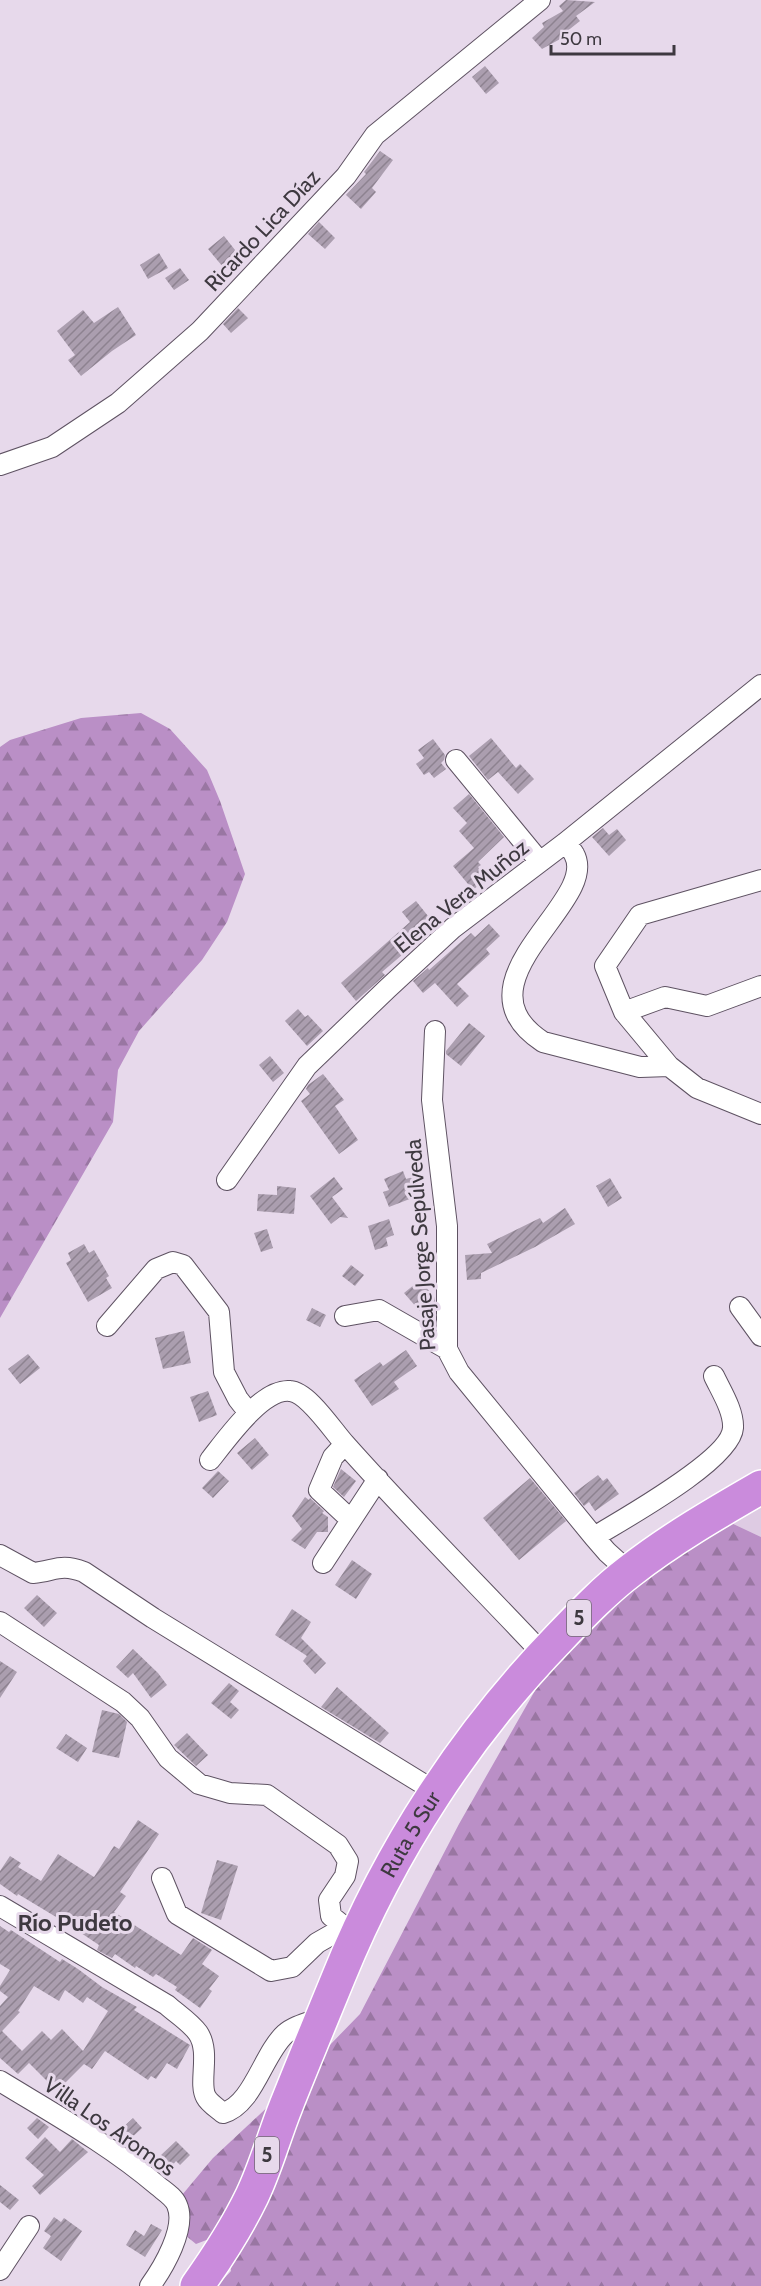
<svg xmlns="http://www.w3.org/2000/svg" width="761" height="2286" font-family="Cabin,sans-serif">
<style>
.built{fill:#decbe3}
.forest{fill:url(#forest-firs)}
.building{fill:url(#building-hatch);fill-rule:evenodd}
.lines{fill:none;stroke-linecap:round;stroke-linejoin:round}
.street-casing{stroke:#5e5262;stroke-width:22}
.highway-casing{stroke:#fff;stroke-width:36}
.street{stroke:#fff;stroke-width:20}
.highway{stroke:#ca8bdc;stroke-width:33}
.labels{text-anchor:middle;stroke-width:6;stroke-linejoin:round;paint-order:stroke}
.shield{fill:#e7d9eb;stroke:#716973;stroke-width:1.5}
.shield-label{font-size:21px;font-weight:bold;fill:#3e3940}
.street-label{font-size:22px;fill:#3e3940;stroke:#e7d9eb}
.neighbourhood-label{font-size:24px;font-weight:bold;fill:#3e3940;stroke:#e7d9eb}
</style>
<defs>
<pattern id="forest-firs" width="22" height="20" patternUnits="userSpaceOnUse" patternTransform="scale(1.5)"><rect width="22" height="20" fill="#ba8fc6"/><path d="M5 1l3.5 6h-7zM16 11l3.5 6h-7z" fill="#9976a2"/></pattern>
<pattern id="building-hatch" width="6" height="6" patternUnits="userSpaceOnUse" patternTransform="scale(1.5)"><rect width="6" height="6" fill="#ab9eaf"/><path d="M-1 1l2-2M0 6l6-6M5 7l2-2" fill="none" stroke="#8d8290"/></pattern>
</defs>
<rect width="100%" height="100%" fill="#e7d9eb"/>
<path class="built" d="M761,1501V1537L727,1521Z"/>
<path class="forest" d="M141,713L170,729L207,770L220,801L245,874L227,922L202,960L139,1031L118,1070L113,1122L0,1318V747L10,740L81,718Z
M727,1521L761,1537V2286H217L231,2271L225,2233L196,2244L174,2226L182,2195L213,2158L291,2085L360,2014L459,1824L549,1666L610,1601Z"/>
<path class="building" d="M566,0L595,2L576,16L580,21L561,36L562,38L542,49L532,38L544,27L542,23L563,11L559,6Z
M485,66L499,83L486,94L472,77Z
M380,151L393,160L372,188L376,192L361,209L346,195L366,174L364,172Z
M319,222L335,238L325,249L308,234Z
M224,236L239,255L223,267L208,249Z
M159,253L168,268L148,279L140,265Z
M180,268L189,280L174,290L165,278Z
M118,307L136,335L112,351L81,376L68,360L75,355L57,331L83,310L94,323Z
M238,308L248,318L231,333L223,324Z
M491,738L516,768L520,764L534,779L518,794L498,772L488,780L469,756Z
M433,739L445,755L444,760L441,763L446,769L434,778L429,772L424,775L416,764L424,758L418,750Z
M469,794L504,837L478,862L481,865L478,867L487,878L473,890L453,866L474,848L459,831L467,823L453,808Z
M603,828L609,835L617,829L626,840L609,856L592,837Z
M416,901L436,926L382,972L385,975L356,1001L341,983L410,922L402,912Z
M489,924L500,936L486,949L490,954L457,984L469,996L457,1007L435,983L423,993L413,981L428,968L429,970L471,933L475,937Z
M298,1009L305,1017L308,1015L323,1031L307,1046L285,1021Z
M469,1023L485,1036L461,1066L446,1054V1051Z
M270,1056L284,1073L273,1082L259,1065Z
M323,1074L344,1100L335,1106L358,1140L339,1154L301,1101L310,1094L306,1089L308,1085Z
M403,1171L406,1179L413,1177L420,1195L389,1207L383,1192L389,1190L384,1179Z
M334,1177L343,1189L332,1197L348,1218L340,1217L331,1224L310,1196Z
M610,1178L622,1198L608,1207L596,1186Z
M277,1186L296,1188L294,1214L257,1211L258,1194L277,1195Z
M565,1208L575,1224L535,1247L481,1273V1279L467,1280L465,1255L492,1253L487,1244L540,1218L543,1223Z
M389,1219L394,1235L386,1238L388,1246L375,1250L368,1226Z
M267,1229L273,1248L261,1252L254,1233Z
M84,1244L89,1253L94,1250L109,1276L106,1278L112,1288L88,1302L66,1263L71,1260L68,1253Z
M351,1265L364,1275L355,1286L342,1276Z
M420,1280L435,1298V1309L425,1317L404,1293Z
M312,1308L326,1315L320,1327L306,1320Z
M184,1331L191,1363L163,1369L155,1338Z
M406,1350L417,1366L394,1382L399,1389L372,1406L354,1380L380,1362L383,1366Z
M28,1354L40,1368L20,1384L8,1369Z
M208,1391L217,1415L199,1422L190,1397Z
M255,1438L269,1455L252,1470L237,1453Z
M341,1469L356,1481L344,1497L333,1487Z
M218,1471L229,1481L213,1498L202,1488Z
M598,1475L603,1481L607,1478L619,1494L595,1511L589,1502L584,1506L574,1493Z
M530,1478L566,1521L519,1560L483,1518Z
M305,1497L309,1500L310,1498L324,1511L322,1513L328,1517V1532H317L305,1549L291,1540L302,1529L292,1516Z
M352,1560L372,1574L356,1599L335,1585Z
M37,1595L57,1613L44,1627L24,1608Z
M292,1609L311,1622L301,1638L326,1663L315,1674L303,1661L307,1656L275,1635Z
M133,1649L158,1673L167,1685L151,1698L133,1673L128,1678L116,1667Z
M0,1661L17,1672L0,1698Z
M229,1683L239,1691L230,1702L239,1710L231,1719L211,1703Z
M337,1687L389,1733L380,1743L321,1707Z
M102,1710L119,1714L127,1722L119,1758L92,1752Z
M187,1733L208,1755L196,1766L174,1745Z
M66,1734L87,1748L78,1762L56,1748Z
M138,1820L159,1834L120,1892L126,1896L114,1912L181,1955L193,1938L212,1950L202,1964L219,1976L209,1989L212,1991L200,2008L175,1990L177,1987L156,1974L153,1977L136,1966L135,1968L115,1954L112,1958L97,1950L99,1945L66,1923L18,1894L17,1896L0,1884V1871L10,1856L21,1863L18,1867L41,1881L58,1854L94,1877L114,1846L119,1849Z
M217,1860L238,1866L221,1920L201,1913Z
M0,1926L9,1932L11,1930L60,1962L62,1959L78,1969L102,1987L137,2007L134,2010L190,2045L177,2069L167,2063L156,2079L151,2076L148,2080L105,2051L92,2069L84,2064L62,2086L59,2083L54,2088L29,2063L18,2074L0,2058V2006L8,1997L0,1991V1986L10,1970L0,1964ZM34,1986L59,2001L65,1990L83,2003L87,1997L108,2011L83,2051L62,2029L51,2040L42,2031L22,2051L2,2031L20,2012L18,2011Z
M37,2118L49,2127L38,2139L27,2128Z
M133,2118L142,2128L127,2142L118,2132Z
M45,2137L60,2152L72,2139L88,2152L40,2195L32,2186L44,2175L25,2158Z
M176,2141L190,2155L180,2165L176,2161L172,2166L161,2155Z
M0,2185L19,2200L10,2210L0,2202Z
M54,2217L61,2222L64,2218L82,2231L61,2261L43,2248L51,2236L44,2231Z
M151,2224L162,2230L145,2257L126,2245L135,2230L144,2236Z"/>
<g class="lines">
<g class="street-casing">
<path id="street" d="M0,465L52,447L118,403L200,331L346,176L375,135L540,0
M456,760L540,862
M565,843C568,846 572,850 574,854C601,902 450,981 543,1042L640,1067L669,1066L697,1088L761,1114
M624,1012L665,997L707,1006L761,986
M435,1031L432,1100L447,1226V1349L459,1372L594,1537L607,1552L629,1572
M669,1066L624,1012L605,966L640,915L761,880
M227,1180L307,1066L387,989L453,928L565,843L761,685
M740,1307L761,1336
M345,1316L379,1310L447,1349
M107,1326L156,1269L173,1262L183,1265L219,1312L224,1372L238,1399L249,1413
M345,1444L333,1457L319,1490L351,1520
M210,1460C226,1440 262,1388 290,1391C308,1392 333,1431 345,1444C409,1516 477,1584 543,1654
M594,1537C623,1519 731,1460 733,1428C734,1411 721,1391 714,1376
M0,1555L33,1573C55,1571 60,1563 84,1572L153,1618L436,1792
M323,1563L378,1479
M0,1622L123,1702L140,1718L168,1758L199,1784L230,1793L267,1795L338,1845L348,1861L345,1876L329,1900L331,1916L356,1936
M162,1878L177,1914L271,1971L292,1967L317,1943L345,1927
M0,1906L167,2005C177,2014 190,2022 198,2033C211,2052 198,2083 206,2097C209,2103 217,2108 223,2113C253,2105 263,2054 285,2034C295,2025 312,2022 324,2017
M0,2081C54,2114 110,2145 158,2186C164,2191 174,2197 177,2205C187,2228 163,2268 150,2286
M0,2270L29,2226"/>
</g>
<g class="highway-casing">
<g id="highway">
<path id="s1" d="M197,2286C217,2258 237,2227 252,2196C266,2167 274,2136 286,2106C303,2063 321,2020 339,1976C390,1850 466,1734 560,1637C582,1614 605,1590 630,1571C671,1539 716,1513 761,1487"/>
</g>
</g>
<use href="#street" class="street"/>
<use href="#highway" class="highway"/>
</g>
<g class="labels">
<g class="shield">
<rect x="567" y="1600" width="24" height="36" rx="4.5"/>
<rect x="255" y="2137" width="24" height="36" rx="4.5"/>
</g>
<g class="shield-label">
<text x="579" y="1625">5</text>
<text x="267" y="2162">5</text>
</g>
<g class="street-label">
<text transform="translate(262 230) rotate(-47)" y="8">Ricardo Lica Díaz</text>
<text transform="translate(461 896) rotate(-39)" y="8">Elena Vera Muñoz</text>
<text transform="translate(420 1245) rotate(-94)" y="8">Pasaje Jorge Sepúlveda</text>
<text dy="8" stroke="none"><textPath href="#s1" startOffset="501">Ruta 5 Sur</textPath></text>
<text transform="translate(110 2126) rotate(35)" y="8">Villa Los Aromos</text>
</g>
<g class="neighbourhood-label">
<text x="75" y="1931">Río Pudeto</text>
</g>
</g>
<path d="M551 45v9h123v-9" fill="none" stroke="#3e3940" stroke-width="3"/>
<text x="560" y="45" font-size="18" fill="#3e3940" stroke="#e7d9eb" stroke-width="4.5" paint-order="stroke">50 m</text>
</svg>
